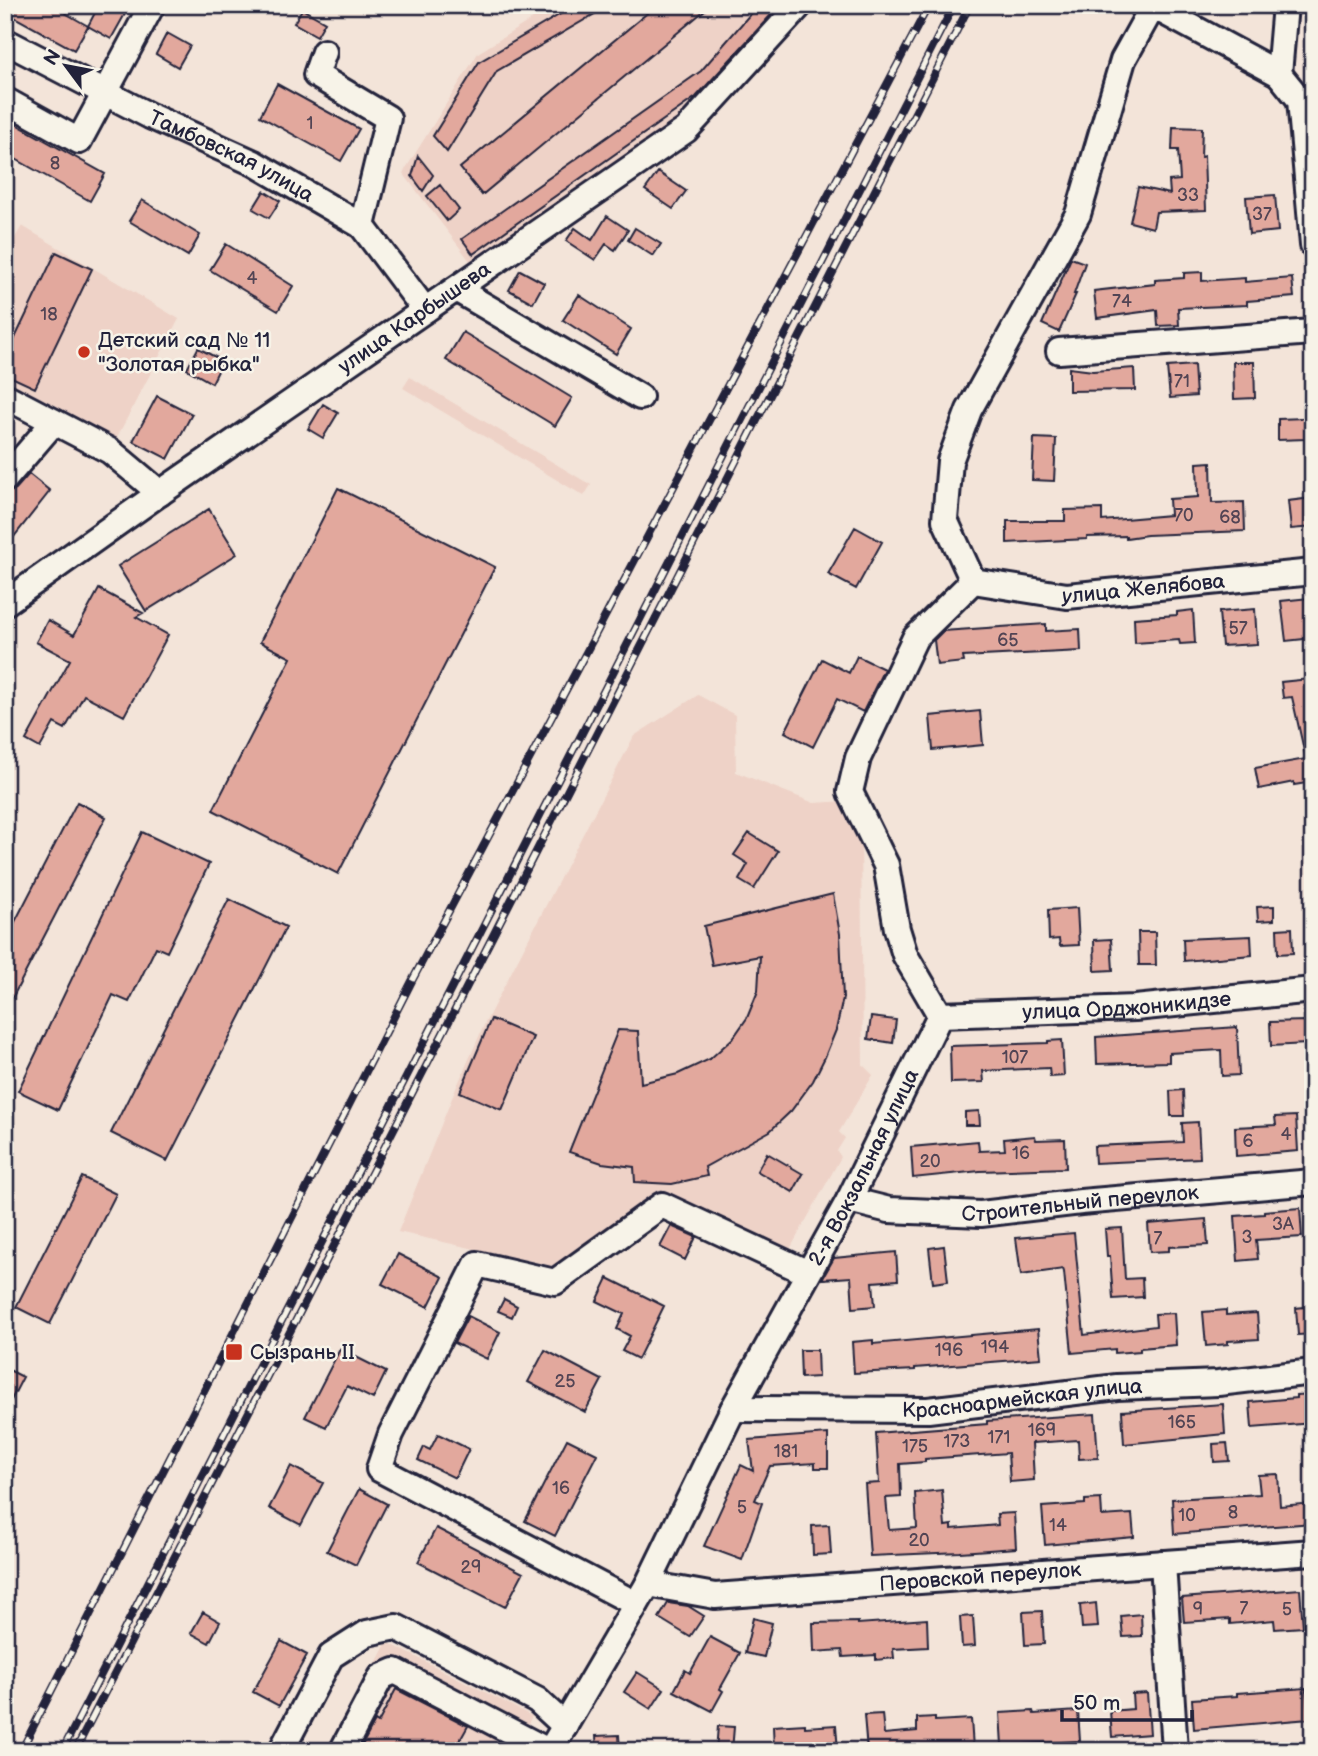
<svg xmlns="http://www.w3.org/2000/svg" width="1318" height="1756" font-family="'Balsamiq Sans',sans-serif">
<style>
.built{fill:#eed2c7}
.building{fill:#e2a89d;stroke:#22223b;stroke-width:2}
.lines{fill:none;stroke-linecap:round;stroke-linejoin:round}
.minor-casing{stroke:#22223b;stroke-width:30}
.minor{stroke:#f7f3e8;stroke-width:24}
.rail-casing{stroke:#22223b;stroke-width:8}
.rail{stroke:#f7f3e8;stroke-width:5;stroke-dasharray:16;stroke-linecap:butt}
.poi-dot{fill:#c8321e;stroke:#f7f3e8;stroke-width:2.5}
.labels{text-anchor:middle;stroke-width:5;stroke-linejoin:round;paint-order:stroke}
.number-label{font-size:18px;fill:#524454}
.street-label{font-size:21px;fill:#22223b;stroke:#f7f3e8}
.poi-label{font-size:21px;fill:#22223b;stroke:#f7f3e8;text-anchor:start}
</style>
<rect width="100%" height="100%" fill="#f3e4d9"/>
<filter id="ink" filterUnits="userSpaceOnUse"><feTurbulence type="fractalNoise" baseFrequency=".0143" numOctaves="2"/><feDisplacementMap in="SourceGraphic" scale="14" xChannelSelector="R" yChannelSelector="G"/><feConvolveMatrix kernelMatrix="1 2 1 2 8 2 1 2 1" color-interpolation-filters="sRGB"/></filter>
<g filter="url(#ink)">
<path class="built" d="M555,5H790L717,89L670,124L470,261L403,173L478,53Z
M22,226L179,319L114,443L5,385V255Z
M410,377L591,485L584,496L403,388Z
M698,695L735,715L736,772L814,803L847,801L861,827L863,1065L873,1075L839,1132L845,1138L837,1151L841,1157L789,1251L659,1190L556,1267L398,1232L454,1093L485,1023L634,736Z
M387,1642L532,1716L514,1751H330Z"/>
<path class="building" d="M5,5H51L88,26L74,50L5,12Z
M99,5H130L111,39L88,26Z
M576,5H610L497,71L447,152L433,136L479,62Z
M657,5H711L482,195L460,168Z
M758,5H780L696,97L473,254L462,239L701,71Z
M302,9L325,22L317,36L294,23Z
M167,33L190,46L178,67L156,54Z
M277,84L359,129L341,161L260,116Z
M5,118L105,174L90,201L5,153Z
M1173,127L1202,128L1201,157L1204,156L1206,210L1156,212L1153,228L1130,222L1138,187L1170,194L1169,181L1180,180L1178,150H1172Z
M418,156L433,175L423,191L412,176Z
M658,172L686,191L673,209L645,190Z
M440,185L459,210L447,221L427,196Z
M264,191L280,201L269,218L253,209Z
M1275,195L1278,231L1249,234L1246,197Z
M142,200L200,235L188,256L129,221Z
M607,216L628,230L615,250L606,244L595,260L566,241L575,228L592,240Z
M635,228L661,244L653,256L628,240Z
M226,244L293,286L278,311L210,270Z
M56,252L92,269L35,388L5,374V359Z
M1071,258L1085,263L1074,294H1076L1059,332L1042,324Z
M520,270L544,283L533,303L509,290Z
M1202,272V281L1245,278V282L1292,278L1294,297L1247,301V305L1178,308L1179,325L1158,326L1157,310L1097,318L1094,291L1155,284V280L1184,278V273Z
M579,295L631,329L616,354L563,320Z
M463,332L572,398L555,426L446,360Z
M198,348L223,361L212,383L187,369Z
M1233,362H1254L1255,398L1234,399Z
M1194,365L1196,396L1170,398L1167,367Z
M1069,368L1093,371L1134,368L1135,390L1069,391Z
M157,396L192,414L168,459L133,441Z
M323,404L338,413L323,438L308,429Z
M1305,418L1306,439L1278,440V419Z
M1034,438L1056,439L1054,481L1032,480Z
M1211,462L1212,503L1244,502L1245,531L1147,535L1126,538V536L1087,537V539L1007,543V521H1065V510L1102,509V521L1170,515L1169,499L1198,497L1197,463Z
M29,474L50,491L5,548V493L16,489Z
M338,488L495,567L338,874L213,810L291,658L260,642Z
M1313,498V527L1291,529L1288,501Z
M209,509L237,554L146,611L118,566Z
M855,527L882,542L856,589L828,574Z
M99,589L143,613L136,617L168,635L124,716L84,695L65,729L54,723L40,748L26,740L70,660L36,642L48,620L74,635Z
M1309,598L1313,638L1286,641L1281,601Z
M1255,609L1257,644L1222,646L1219,612Z
M1193,610L1195,643L1180,644L1179,640L1135,643L1134,618L1177,615V612Z
M1046,624V631L1080,629L1081,651L963,657L964,662L937,665L934,640L943,631Z
M857,656L884,669L863,712L837,699L813,747L785,732L822,659L849,673Z
M1309,679L1313,716V782L1294,785V782L1259,789L1255,768L1306,759L1292,697L1283,698L1281,682Z
M980,711L983,745L933,750L930,716Z
M77,802L106,817L5,1012V941Z
M142,832L209,864L167,952L156,947L129,1002L113,995L58,1110L18,1091Z
M749,833L778,851L754,889L739,880L748,864L734,855Z
M833,894L840,934L843,998L836,1030L825,1057L813,1081L791,1111L770,1131L705,1167L707,1176L672,1184L635,1182L634,1167L602,1163L569,1152L618,1030L638,1031L641,1083L678,1074L710,1059L733,1038L747,1018L758,991L760,956L712,965L704,926Z
M229,899L286,927L167,1161L111,1133Z
M1274,906V920L1258,921L1257,907Z
M1077,908L1079,945L1060,946L1059,939L1049,940L1048,910Z
M1292,928L1293,953L1278,954L1277,929Z
M1138,932H1155L1156,965H1139Z
M1251,936L1252,955L1184,961L1183,939Z
M1111,939L1113,970L1095,971L1094,940Z
M871,1017L896,1020L893,1043L868,1039Z
M491,1019L533,1037L502,1110L460,1092Z
M1305,1021L1306,1044L1271,1046L1270,1022Z
M1237,1027L1239,1075L1222,1076L1221,1050L1169,1053V1062L1097,1064L1096,1037Z
M1062,1040L1064,1076L1050,1077L1049,1068L983,1071L984,1082L951,1083L950,1046L1048,1043V1041Z
M1183,1090L1184,1116H1171L1170,1091Z
M979,1111L980,1125H965V1112Z
M1296,1116L1298,1151L1236,1156L1235,1127L1276,1125L1275,1117Z
M1198,1122L1200,1158L1095,1163L1094,1146L1183,1142L1182,1123Z
M1035,1136L1036,1140L1065,1139L1066,1168L980,1171L913,1178L911,1147L978,1141L979,1151L1005,1150L1004,1139Z
M767,1153L803,1174L793,1192L757,1171Z
M82,1177L116,1194L50,1324L16,1307Z
M1300,1208L1302,1237L1256,1240L1258,1259L1238,1261L1235,1216L1264,1214V1211Z
M1206,1219L1208,1245L1169,1247V1251L1150,1252L1148,1224Z
M671,1226L696,1237L685,1260L660,1247Z
M1122,1228L1125,1279L1142,1278L1143,1297L1113,1299L1110,1256H1107L1105,1229Z
M1074,1233L1084,1335L1156,1326L1155,1314L1174,1313L1176,1345L1140,1348V1351L1115,1353V1349L1072,1353L1064,1272L1063,1269L1021,1275L1016,1238Z
M944,1246L948,1281L933,1283L929,1248Z
M896,1252L898,1280L873,1282L875,1306L853,1308L851,1277L822,1279L834,1258Z
M398,1254L443,1277L428,1307L382,1284Z
M608,1278L664,1306L638,1359L622,1351L630,1336L617,1329L624,1314L597,1301Z
M504,1299L517,1306L512,1317L498,1311Z
M1313,1306V1334L1298,1335L1296,1308Z
M1226,1310V1315L1257,1313L1259,1339L1228,1341V1344L1206,1346L1203,1312Z
M468,1316L500,1332L487,1359L454,1343Z
M1038,1329L1041,1358L915,1368V1370L854,1373L852,1342L873,1340V1344Z
M340,1349L386,1372L373,1399L347,1386L326,1427L305,1417Z
M545,1350L602,1380L585,1412L528,1382Z
M800,1350H817L818,1377L801,1378Z
M5,1368L23,1377L5,1412Z
M1313,1394V1423L1252,1428L1250,1402L1296,1398V1395Z
M1223,1404L1225,1434L1124,1444L1122,1411Z
M1095,1414L1098,1458L1079,1459L1078,1440L1032,1443L1034,1480L1010,1482L1008,1453L925,1459V1462L900,1464L901,1497L886,1498L889,1530L917,1528L915,1493L942,1490L945,1526L952,1525V1529L998,1525L997,1514L1014,1513L1016,1548L960,1552L870,1556L865,1484L879,1483L876,1433L987,1424V1421Z
M438,1434L469,1449L455,1478L418,1460L424,1447L430,1450Z
M828,1434V1468H815V1463L770,1466L755,1500L762,1503L742,1560L704,1546L741,1465L753,1471L749,1440Z
M567,1439L597,1454L555,1536L525,1521Z
M1227,1443L1229,1461L1214,1462L1213,1444Z
M291,1466L323,1483L301,1525L269,1508Z
M1278,1474L1280,1506L1313,1503V1523L1174,1534L1172,1499L1260,1494L1258,1475Z
M359,1489L387,1504L356,1565L327,1551Z
M1101,1499L1102,1516L1132,1514L1134,1537L1045,1545L1042,1507L1085,1504V1500Z
M829,1525L831,1554L813,1555L812,1526Z
M436,1528L523,1573L505,1607L418,1562Z
M1300,1589L1303,1627L1275,1629L1274,1620L1230,1624V1619L1184,1622L1182,1598Z
M668,1603L688,1606L704,1616L690,1637L659,1618Z
M1096,1603L1098,1627L1082,1628L1080,1605Z
M1042,1611L1044,1644L1025,1645L1023,1612Z
M203,1612L220,1622L209,1643L191,1633Z
M1141,1614L1142,1636L1123,1637L1121,1616Z
M973,1616L975,1646L962,1647L960,1617Z
M753,1618L772,1623L764,1657L745,1653Z
M927,1619L928,1647L893,1649L894,1658L876,1660V1655L843,1657L842,1650L814,1652L813,1623L858,1622V1624Z
M710,1637L740,1653L720,1689L723,1691L712,1711L674,1691L685,1670L690,1673Z
M281,1641L307,1655L279,1706L253,1692Z
M637,1672L664,1689L651,1709L624,1692Z
M1306,1688L1309,1719L1194,1729L1192,1699L1237,1696V1693Z
M396,1689L468,1726L454,1751H359L375,1721L378,1723Z
M1147,1693L1150,1734L1112,1737L1110,1711L1133,1709L1132,1694Z
M1033,1711L1034,1714L1078,1711L1080,1741L1002,1745L1000,1713Z
M882,1714L884,1734L917,1731V1718L935,1717V1721L971,1719L973,1748L937,1751H867L864,1715Z
M805,1724V1727L836,1725L838,1751H774L773,1726Z
M718,1726L734,1727L732,1751H716Z
M619,1735L620,1751H597L596,1736Z"/>
<g class="lines">
<g class="minor-casing">
<g id="minor">
<path d="M1151,5L1279,74L1300,100"/>
<path id="s1" d="M5,41L150,116L254,163L362,226L425,310"/>
<path d="M324,52L316,75L388,118L362,226"/>
<path d="M1279,74L1285,5"/>
<path d="M5,100L79,141L152,5"/>
<path d="M1300,100L1313,245"/>
<path d="M456,289L640,397"/>
<path d="M1059,351L1313,332"/>
<path d="M5,396L110,451L160,493"/>
<path d="M5,479L54,422"/>
<path d="M973,581L945,520L950,461L969,410L1078,214L1123,60L1153,6"/>
<path id="s2" d="M973,581L1067,596L1313,572"/>
<path id="s3" d="M5,603L160,493L686,130L800,5"/>
<path id="s4" d="M940,1015L1135,1008L1313,990"/>
<path id="s5" d="M849,1200L889,1210L981,1214L1081,1202L1313,1182"/>
<path id="s6" d="M733,1409L928,1410L1117,1387L1218,1383L1313,1372"/>
<path d="M1163,1563L1175,1751"/>
<path id="s7" d="M648,1584L715,1596L1313,1552"/>
<path d="M636,1604L379,1469L391,1434L477,1264L555,1282L662,1205L808,1273"/>
<path d="M281,1751L331,1656L367,1633L396,1627L537,1700L565,1726"/>
<path d="M342,1751L381,1677L395,1671L548,1751"/>
<path id="s8" d="M550,1751L648,1584L733,1409L849,1200L940,1015L905,955L897,929L886,865L850,792L858,758L915,638L973,581"/>
</g>
</g>
<use href="#minor" class="minor"/>
<g class="rail-casing">
<path id="rail" d="M21,1751L413,979L929,5
M62,1751L954,5
M75,1751L970,5"/>
</g>
<use href="#rail" class="rail"/>
</g>
</g>
<g class="poi-dot">
<circle cx="84" cy="352" r="7"/>
<rect x="225" y="1343" width="18" height="18" rx="3.5"/>
</g>
<g class="labels">
<g class="number-label">
<text x="310" y="129">1</text>
<text x="55" y="169">8</text>
<text x="1188" y="201">33</text>
<text x="1262" y="220">37</text>
<text x="252" y="284">4</text>
<text x="1122" y="307">74</text>
<text x="49" y="320">18</text>
<text x="1182" y="387">71</text>
<text x="1184" y="521">70</text>
<text x="1230" y="523">68</text>
<text x="1238" y="634">57</text>
<text x="1008" y="646">65</text>
<text x="1015" y="1063">107</text>
<text x="1286" y="1140">4</text>
<text x="1248" y="1147">6</text>
<text x="1021" y="1159">16</text>
<text x="930" y="1167">20</text>
<text x="1283" y="1230">3А</text>
<text x="1247" y="1243">3</text>
<text x="1158" y="1244">7</text>
<text x="995" y="1353">194</text>
<text x="949" y="1356">196</text>
<text x="565" y="1387">25</text>
<text x="1182" y="1428">165</text>
<text x="1042" y="1436">169</text>
<text x="999" y="1443">171</text>
<text x="957" y="1447">173</text>
<text x="915" y="1452">175</text>
<text x="786" y="1457">181</text>
<text x="561" y="1494">16</text>
<text x="742" y="1513">5</text>
<text x="1233" y="1518">8</text>
<text x="1187" y="1521">10</text>
<text x="1058" y="1531">14</text>
<text x="919" y="1546">20</text>
<text x="471" y="1573">29</text>
<text x="1244" y="1614">7</text>
<text x="1198" y="1615">9</text>
<text x="1287" y="1615">5</text>
</g>
<g class="street-label">
<text dy="7" stroke="none"><textPath href="#s1" startOffset="254">Тамбовская улица</textPath></text>
<text dy="7" stroke="none"><textPath href="#s3" startOffset="499">улица Карбышева</textPath></text>
<text dy="7" stroke="none"><textPath href="#s2" startOffset="172">улица Желябова</textPath></text>
<text dy="7" stroke="none"><textPath href="#s4" startOffset="187">улица Орджоникидзе</textPath></text>
<text dy="7" stroke="none"><textPath href="#s8" startOffset="663">2-я Вокзальная улица</textPath></text>
<text dy="7" stroke="none"><textPath href="#s5" startOffset="233">Строительный переулок</textPath></text>
<text dy="7" stroke="none"><textPath href="#s6" startOffset="290">Красноармейская улица</textPath></text>
<text dy="7" stroke="none"><textPath href="#s7" startOffset="334">Перовской переулок</textPath></text>
</g>
<g class="poi-label">
<text x="98" y="347">Детский сад № 11<tspan x="98" dy="24">"Золотая рыбка"</tspan></text>
<text x="250" y="1359">Сызрань II</text>
</g>
</g>
<rect width="1318" height="1756" fill="none" stroke="#f7f3e8" stroke-width="28"/>
<rect x="14" y="14" width="1290" height="1728" fill="none" stroke="#22223b" stroke-width="2.5" filter="url(#ink)"/>
<g transform="translate(66 66) rotate(302)" stroke="#f7f3e8" stroke-width="5" paint-order="stroke">
<path d="M0-5L12 26L0 18L-12 26Z" fill="#22223b"/>
<text y="-10" font-size="19" font-weight="bold" text-anchor="middle" fill="#22223b">N</text>
</g>
<path d="M1062 1710v10h130v-10" fill="none" stroke="#22223b" stroke-width="3.5"/>
<text x="1073" y="1710" font-size="21" fill="#22223b" stroke="#f7f3e8" stroke-width="5" paint-order="stroke">50 m</text>
</svg>
